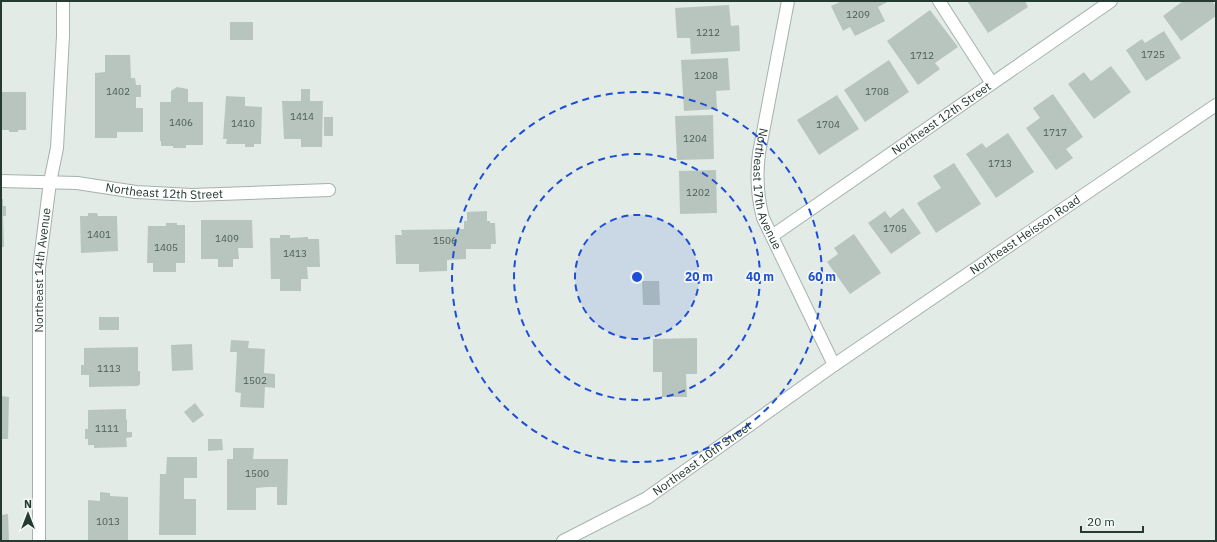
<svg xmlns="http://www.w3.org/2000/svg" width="1217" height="542" font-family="'IBM Plex Sans',sans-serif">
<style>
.building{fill:#b8c5bf}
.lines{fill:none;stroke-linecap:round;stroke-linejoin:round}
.minor-casing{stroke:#a5b2ac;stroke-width:14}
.minor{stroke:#fff;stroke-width:12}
.ring{fill:none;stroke:#1d4ed8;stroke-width:2;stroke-dasharray:7 5}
.labels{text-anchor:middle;stroke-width:3.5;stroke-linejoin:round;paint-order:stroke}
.number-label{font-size:10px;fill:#495d55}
.street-label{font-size:12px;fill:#243a32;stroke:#f2f8f5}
.centre{fill:#1d4ed8;stroke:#f2f8f5;stroke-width:2}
.ring-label{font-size:12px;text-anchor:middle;font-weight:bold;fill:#1d4ed8;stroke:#f2f8f5;stroke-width:3.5;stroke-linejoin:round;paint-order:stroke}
</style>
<rect width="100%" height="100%" fill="#e2ebe6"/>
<path class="building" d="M842,1H889L878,7L885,21L855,36L850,27L843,31L831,6Z
M967,1H1025L1028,7L988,33Z
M1183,1H1212L1216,6V16L1181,41L1163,16Z
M729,5L731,26L739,25L740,51L691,54L690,38H677L675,8Z
M930,10L958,47L935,63L940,69L918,85L887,41Z
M230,22H253V40H230Z
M1164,31L1181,58L1146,81L1126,50L1142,39L1145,43Z
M105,55H130L131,78H135L136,85H141V97H136V108H143V132H117V138H95V73L105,72Z
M728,58L730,90L716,91L717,109L684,111L681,60Z
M889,60L909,92L865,122L844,90Z
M1111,66L1131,92L1094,119L1068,84L1084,72L1091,81Z
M177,87L188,89V102H203V145H186V148H173V146H161V141H160V102H171V91Z
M301,89H310V101H323L322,147H301V139H284L282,101H301Z
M1,92H26V130H18V132H9V130H1Z
M1053,94L1083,137L1066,149L1073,158L1056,170L1026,128L1040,118L1033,108Z
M837,95L859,129L819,155L797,120Z
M226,96L245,97V106L262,107L261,144H254V147H245V144H226L227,139H223Z
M713,115L714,159L677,160L675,116Z
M324,117H333V136H324Z
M1008,133L1034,172L996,198L966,154L982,143L986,148Z
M954,163L981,204L936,233L917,203L941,188L933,176Z
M716,170L717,213L680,214L679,171Z
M1,199H3V206H6V216H3L4,247H1Z
M903,208L921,233L891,254L868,223L885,211L890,218Z
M487,211V221H490V223H495L496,244H491V249H466V259L447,260V271L419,272V264H396L395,235H402L401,230L464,229V221H467V212Z
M88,213H97L98,216H117L118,251L81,253L80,216H88Z
M201,220H252L253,248H238L239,259H233V267H218V259H201Z
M166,223H177V225H185V263H176V272H153V263H147L148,226H166Z
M854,234L881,273L850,294L827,262L838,254L834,248Z
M280,235H290V238L308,237V239H319L320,267H307L308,279H301V291H280V279H271L270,238H280Z
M642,281H659L660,305H643Z
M99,317H119V330H99Z
M697,338V374H686L687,397H662V372H653V339Z
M231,340L249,341L248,348L265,349L264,373L275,374V388L265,387L264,408L240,407L241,393L235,392L237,352H230Z
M192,344L193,370L172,371L171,345Z
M138,347V371H140V384L138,386L89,387V375H81V365H84V348Z
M1,396L9,397L8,439H1Z
M195,403L204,415L193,423L184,412Z
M126,409V419L127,420V432H132V437L126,438L127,447L94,448V445H88V439H85V429H88V410Z
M208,439H222L223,450L208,451Z
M233,448H254L253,459H288L287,505H277V487H267L256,488V510H227V459H233Z
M167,457H197V478H184V499H196V535H159L160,474H166Z
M100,492L110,493V496L128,497V541H88V500L100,501Z
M8,514L9,541H1V515Z"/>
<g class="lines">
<g class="minor-casing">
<g id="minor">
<path id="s1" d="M788,1L759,153C756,176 757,196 763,218L834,365"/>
<path d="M939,1L991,82"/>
<path id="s2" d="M1,181L77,183L136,192L192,195L329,190"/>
<path id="s3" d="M772,236L1111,1"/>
<path id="s4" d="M39,541V268L50,182L57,148L63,36V1"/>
<path id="s5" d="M563,541L647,498L834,365L1216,105"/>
</g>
</g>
<use href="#minor" class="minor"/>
</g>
<circle cx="637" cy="277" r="62" fill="#1d4ed8" fill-opacity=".12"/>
<g class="ring">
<circle cx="637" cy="277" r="62"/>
<circle cx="637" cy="277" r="123"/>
<circle cx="637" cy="277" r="185"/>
</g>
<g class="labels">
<g class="number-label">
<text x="858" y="18">1209</text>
<text x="708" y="36">1212</text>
<text x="1153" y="58">1725</text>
<text x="922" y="59">1712</text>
<text x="706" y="79">1208</text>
<text x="118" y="95">1402</text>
<text x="877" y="95">1708</text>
<text x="302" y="120">1414</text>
<text x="181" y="126">1406</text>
<text x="243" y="127">1410</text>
<text x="828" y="128">1704</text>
<text x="1055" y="136">1717</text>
<text x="695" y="142">1204</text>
<text x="1000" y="167">1713</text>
<text x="698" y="196">1202</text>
<text x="895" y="232">1705</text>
<text x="99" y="238">1401</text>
<text x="227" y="242">1409</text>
<text x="445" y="244">1506</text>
<text x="166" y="251">1405</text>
<text x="295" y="257">1413</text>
<text x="109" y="372">1113</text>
<text x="255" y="384">1502</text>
<text x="107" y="432">1111</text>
<text x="257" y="477">1500</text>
<text x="108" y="525">1013</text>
</g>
<g class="street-label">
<text dy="4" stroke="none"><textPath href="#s3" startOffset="206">Northeast 12th Street</textPath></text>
<text dy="4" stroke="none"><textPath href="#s1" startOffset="192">Northeast 17th Avenue</textPath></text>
<text dy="4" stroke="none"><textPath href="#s2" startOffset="164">Northeast 12th Street</textPath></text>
<text dy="4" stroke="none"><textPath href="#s5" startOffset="555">Northeast Heisson Road</textPath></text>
<text dy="4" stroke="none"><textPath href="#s4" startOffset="271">Northeast 14th Avenue</textPath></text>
<text dy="4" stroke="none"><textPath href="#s5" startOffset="162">Northeast 10th Street</textPath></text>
</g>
</g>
<circle cx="637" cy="277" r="6" class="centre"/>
<g class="ring-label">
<text x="699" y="281">20 m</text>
<text x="760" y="281">40 m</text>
<text x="822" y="281">60 m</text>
</g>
<rect width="1217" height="542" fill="none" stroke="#243a32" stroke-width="4"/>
<g transform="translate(28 514)" stroke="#f2f8f5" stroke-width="3" paint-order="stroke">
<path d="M0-3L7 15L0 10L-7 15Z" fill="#243a32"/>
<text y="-6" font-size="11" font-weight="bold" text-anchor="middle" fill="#243a32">N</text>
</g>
<path d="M1081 526v6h62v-6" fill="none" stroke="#243a32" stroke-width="2"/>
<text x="1087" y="526" font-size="12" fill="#243a32" stroke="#f2f8f5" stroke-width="3" paint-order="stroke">20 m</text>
</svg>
